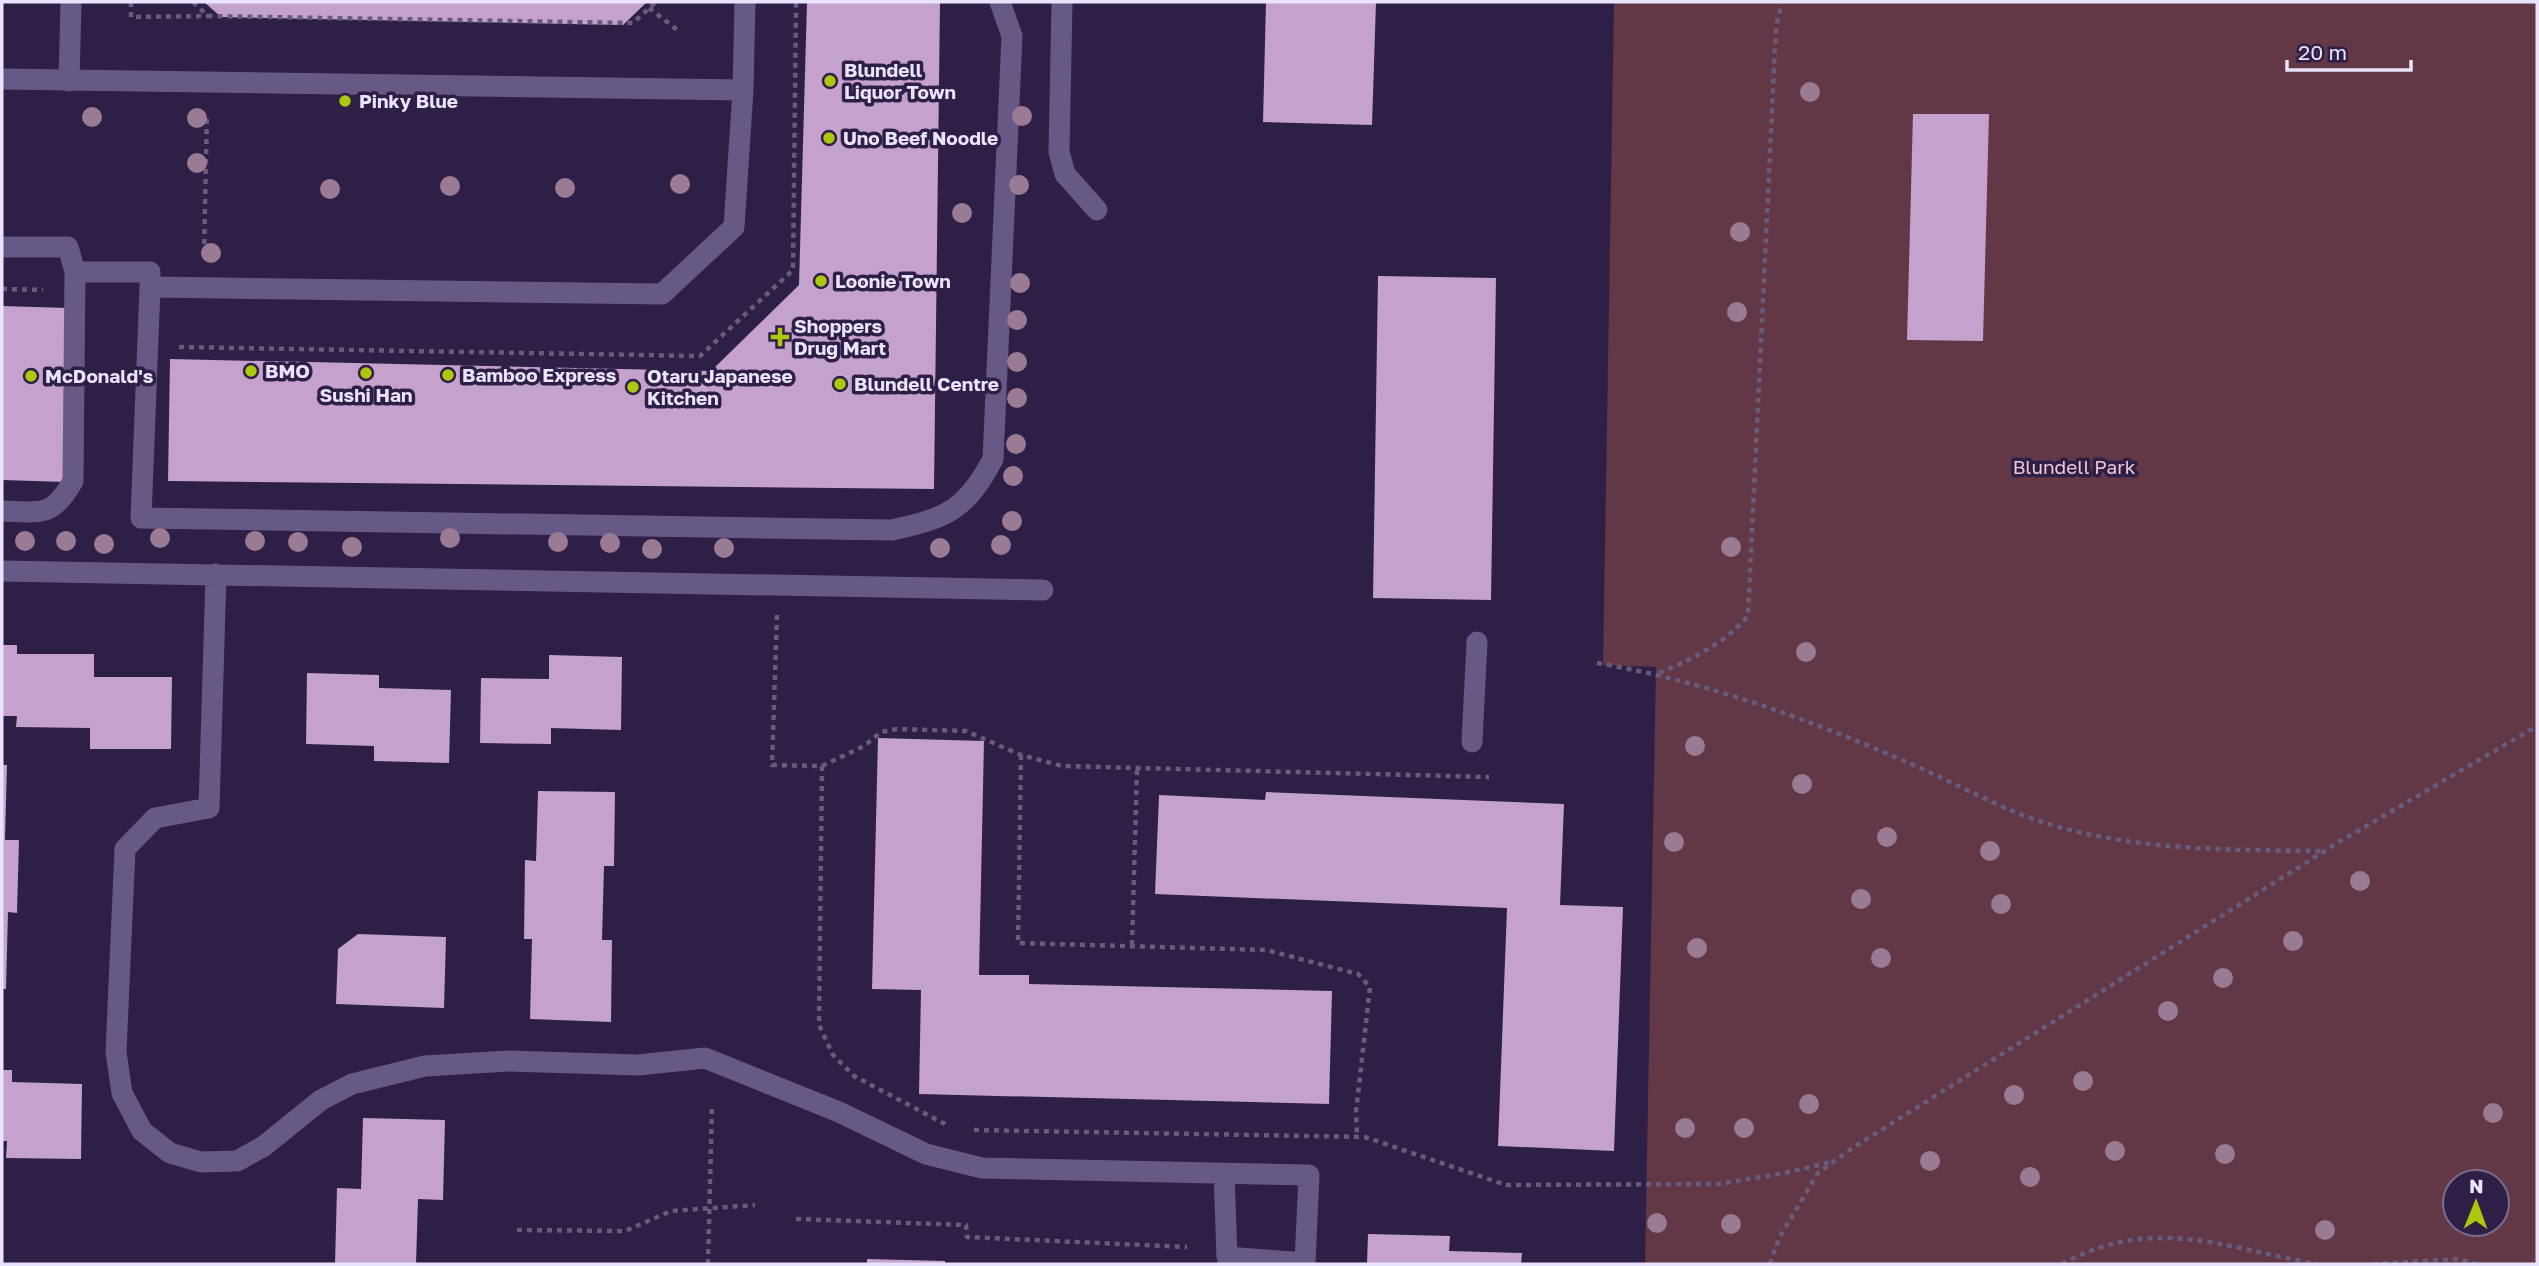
<svg xmlns="http://www.w3.org/2000/svg" width="2539" height="1266" font-family="'Golos Text',sans-serif">
<style>
.green{fill:#623746;fill-rule:evenodd}
.building{fill:#c4a2cd}
.lines{fill:none;stroke-linecap:round;stroke-linejoin:round}
.path{stroke:#685c7e;stroke-width:4.5;stroke-dasharray:5 5;stroke-linecap:butt}
.minor{stroke:#675985;stroke-width:21}
.tree{fill:#9a7b94}
.poi-dot{fill:#adc60e;stroke:#2d1f45;stroke-width:2.5}
.labels{text-anchor:middle;stroke-width:7;stroke-linejoin:round;paint-order:stroke}
.poi-label{font-size:19px;font-weight:bold;fill:#eae3fd;stroke:#2d1f45;text-anchor:start}
.park-label{font-size:19px;fill:#f4c7d4;stroke:#2d1f45}
</style>
<rect width="100%" height="100%" fill="#2d1f45"/>
<path class="green" d="M1614,2H2537V1264H1645L1656,667L1603,665ZM2455,1182H2497V1224H2455Z"/>
<path class="building" d="M204,2H647L623,25L221,17Z
M807,2H940L934,489L168,481L170,359L711,371L799,285Z
M1266,2H1376L1372,125L1263,122Z
M1913,114H1989L1983,341L1907,340Z
M1378,276L1496,278L1491,600L1373,598Z
M2,306L68,308L64,482L2,480Z
M2,645H17V654H94V677H172L171,749H90V728L16,727L17,716H2Z
M549,655L622,657L621,730L551,728V744L480,743L481,678L549,679Z
M307,673L379,675V688L451,690L449,763L374,761V746L306,744Z
M878,738L984,741L979,975H1029V984L1332,991L1329,1104L919,1094L921,990L872,989Z
M2,765H7L5,840H19L17,913L8,912L6,989H2Z
M538,791L615,792L614,866H604L602,940H612L611,1022L530,1019L532,939H524L525,860L536,861Z
M1266,792L1564,804L1560,905L1623,907L1614,1151L1498,1146L1507,908L1155,894L1159,795L1265,800Z
M358,934L446,937L444,1008L336,1004L338,949Z
M2,1070H12V1082L82,1084L81,1159L6,1158L7,1141H2Z
M363,1118L445,1120L443,1200L418,1199L416,1264H335L337,1188L361,1189Z
M1368,1234L1450,1236L1449,1251L1522,1253L1521,1264H1367Z
M867,1259L945,1261V1264H867Z"/>
<g class="lines">
<path class="path" d="M131,2V17L208,16
M193,2L208,16L633,23L656,2
M649,8L680,32
M204,254L207,114
M2,289L43,290
M179,347L700,356L793,270L796,2
M777,615L772,765L822,766L819,1025L833,1055L854,1076L945,1124
M1597,663C1704,681 1805,718 1904,761C1945,778 1984,800 2025,816C2119,851 2225,850 2324,851
M1659,673C1692,659 1724,644 1748,616L1776,26L1782,2
M1021,755L1018,943L1266,950L1358,974L1370,987L1356,1112L1357,1137
M822,766L864,746L881,732L897,729L966,731L1021,755L1062,766L1489,777
M1132,945L1137,770
M974,1130L1365,1137L1506,1185L1718,1184L1785,1173L1835,1161
M796,1219L966,1225L967,1237L1187,1247
M517,1230L625,1231L671,1211L755,1205
M708,1264L712,1105
M1770,1264L1779,1238L1818,1173L1854,1147L2339,842L2537,726
M2062,1264C2152,1215 2223,1247 2316,1264
M2373,1264L2458,1259L2476,1264"/>
<path class="minor" d="M1062,2L1059,152L1065,174L1097,210
M2,79L743,90L745,2
M69,81L71,2
M2,247H68L75,272H150V287L662,294L734,227L743,90
M150,287L141,518L892,530C947,518 966,510 993,459L1012,36L1000,2
M2,511C41,512 52,518 73,481L75,272
M2,571L1043,590
M216,574L209,808L155,818L125,849L116,1052L122,1093L142,1131L170,1153L201,1162L237,1161L264,1146L321,1100L352,1084L425,1066L508,1061L638,1065L705,1058L839,1112L926,1154L982,1168L1309,1175L1305,1263L1227,1257L1224,1173
M1472,742L1477,642"/>
</g>
<g class="tree">
<circle cx="1810" cy="92" r="10"/>
<circle cx="1022" cy="116" r="10"/>
<circle cx="92" cy="117" r="10"/>
<circle cx="197" cy="118" r="10"/>
<circle cx="197" cy="163" r="10"/>
<circle cx="680" cy="184" r="10"/>
<circle cx="1019" cy="185" r="10"/>
<circle cx="450" cy="186" r="10"/>
<circle cx="565" cy="188" r="10"/>
<circle cx="330" cy="189" r="10"/>
<circle cx="962" cy="213" r="10"/>
<circle cx="1740" cy="232" r="10"/>
<circle cx="211" cy="253" r="10"/>
<circle cx="1020" cy="283" r="10"/>
<circle cx="1737" cy="312" r="10"/>
<circle cx="1017" cy="320" r="10"/>
<circle cx="1017" cy="362" r="10"/>
<circle cx="1017" cy="398" r="10"/>
<circle cx="1016" cy="444" r="10"/>
<circle cx="1013" cy="476" r="10"/>
<circle cx="1012" cy="521" r="10"/>
<circle cx="160" cy="538" r="10"/>
<circle cx="450" cy="538" r="10"/>
<circle cx="25" cy="541" r="10"/>
<circle cx="66" cy="541" r="10"/>
<circle cx="255" cy="541" r="10"/>
<circle cx="298" cy="542" r="10"/>
<circle cx="558" cy="542" r="10"/>
<circle cx="610" cy="543" r="10"/>
<circle cx="104" cy="544" r="10"/>
<circle cx="1001" cy="545" r="10"/>
<circle cx="352" cy="547" r="10"/>
<circle cx="1731" cy="547" r="10"/>
<circle cx="724" cy="548" r="10"/>
<circle cx="940" cy="548" r="10"/>
<circle cx="652" cy="549" r="10"/>
<circle cx="1806" cy="652" r="10"/>
<circle cx="1695" cy="746" r="10"/>
<circle cx="1802" cy="784" r="10"/>
<circle cx="1887" cy="837" r="10"/>
<circle cx="1674" cy="842" r="10"/>
<circle cx="1990" cy="851" r="10"/>
<circle cx="2360" cy="881" r="10"/>
<circle cx="1861" cy="899" r="10"/>
<circle cx="2001" cy="904" r="10"/>
<circle cx="2293" cy="941" r="10"/>
<circle cx="1697" cy="948" r="10"/>
<circle cx="1881" cy="958" r="10"/>
<circle cx="2223" cy="978" r="10"/>
<circle cx="2168" cy="1011" r="10"/>
<circle cx="2083" cy="1081" r="10"/>
<circle cx="2014" cy="1095" r="10"/>
<circle cx="1809" cy="1104" r="10"/>
<circle cx="2493" cy="1113" r="10"/>
<circle cx="1685" cy="1128" r="10"/>
<circle cx="1744" cy="1128" r="10"/>
<circle cx="2115" cy="1151" r="10"/>
<circle cx="2225" cy="1154" r="10"/>
<circle cx="1930" cy="1161" r="10"/>
<circle cx="2030" cy="1177" r="10"/>
<circle cx="1657" cy="1223" r="10"/>
<circle cx="1731" cy="1224" r="10"/>
<circle cx="2325" cy="1230" r="10"/>
</g>
<g class="poi-dot">
<circle cx="830" cy="81" r="7"/>
<circle cx="345" cy="101" r="7"/>
<circle cx="829" cy="138" r="7"/>
<circle cx="821" cy="281" r="7"/>
<path d="M776.5 326.5h7v7h7v7h-7v7h-7v-7h-7v-7h7z"/>
<circle cx="251" cy="371" r="7"/>
<circle cx="366" cy="373" r="7"/>
<circle cx="448" cy="375" r="7"/>
<circle cx="31" cy="376" r="7"/>
<circle cx="840" cy="384" r="7"/>
<circle cx="633" cy="387" r="7"/>
</g>
<g class="labels">
<g class="poi-label">
<text x="844" y="77">Blundell<tspan x="844" dy="22">Liquor Town</tspan></text>
<text x="359" y="108">Pinky Blue</text>
<text x="843" y="145">Uno Beef Noodle</text>
<text x="835" y="288">Loonie Town</text>
<text x="794" y="333">Shoppers<tspan x="794" dy="22">Drug Mart</tspan></text>
<text x="265" y="378">BMO</text>
<text x="462" y="382">Bamboo Express</text>
<text x="45" y="383">McDonald's</text>
<text x="647" y="383">Otaru Japanese<tspan x="647" dy="22">Kitchen</tspan></text>
<text x="854" y="391">Blundell Centre</text>
<text x="366" y="402" text-anchor="middle">Sushi Han</text>
</g>
<g class="park-label">
<text x="2074" y="474">Blundell Park</text>
</g>
</g>
<rect width="2539" height="1266" fill="none" stroke="#eae3fd" stroke-width="7"/>
<g transform="translate(2476 1203) rotate(1)"><circle r="33" fill="#2d1f45" stroke="#796d8f" stroke-width="2"/>
<path d="M0-5L12 26L0 18L-12 26Z" fill="#adc60e"/>
<text y="-10" font-size="19" font-weight="bold" text-anchor="middle" fill="#eae3fd">N</text>
</g>
<path d="M2287 60v10h124v-10" fill="none" stroke="#eae3fd" stroke-width="3.5"/>
<text x="2298" y="60" font-size="21" fill="#eae3fd" stroke="#2d1f45" stroke-width="5" paint-order="stroke">20 m</text>
</svg>
